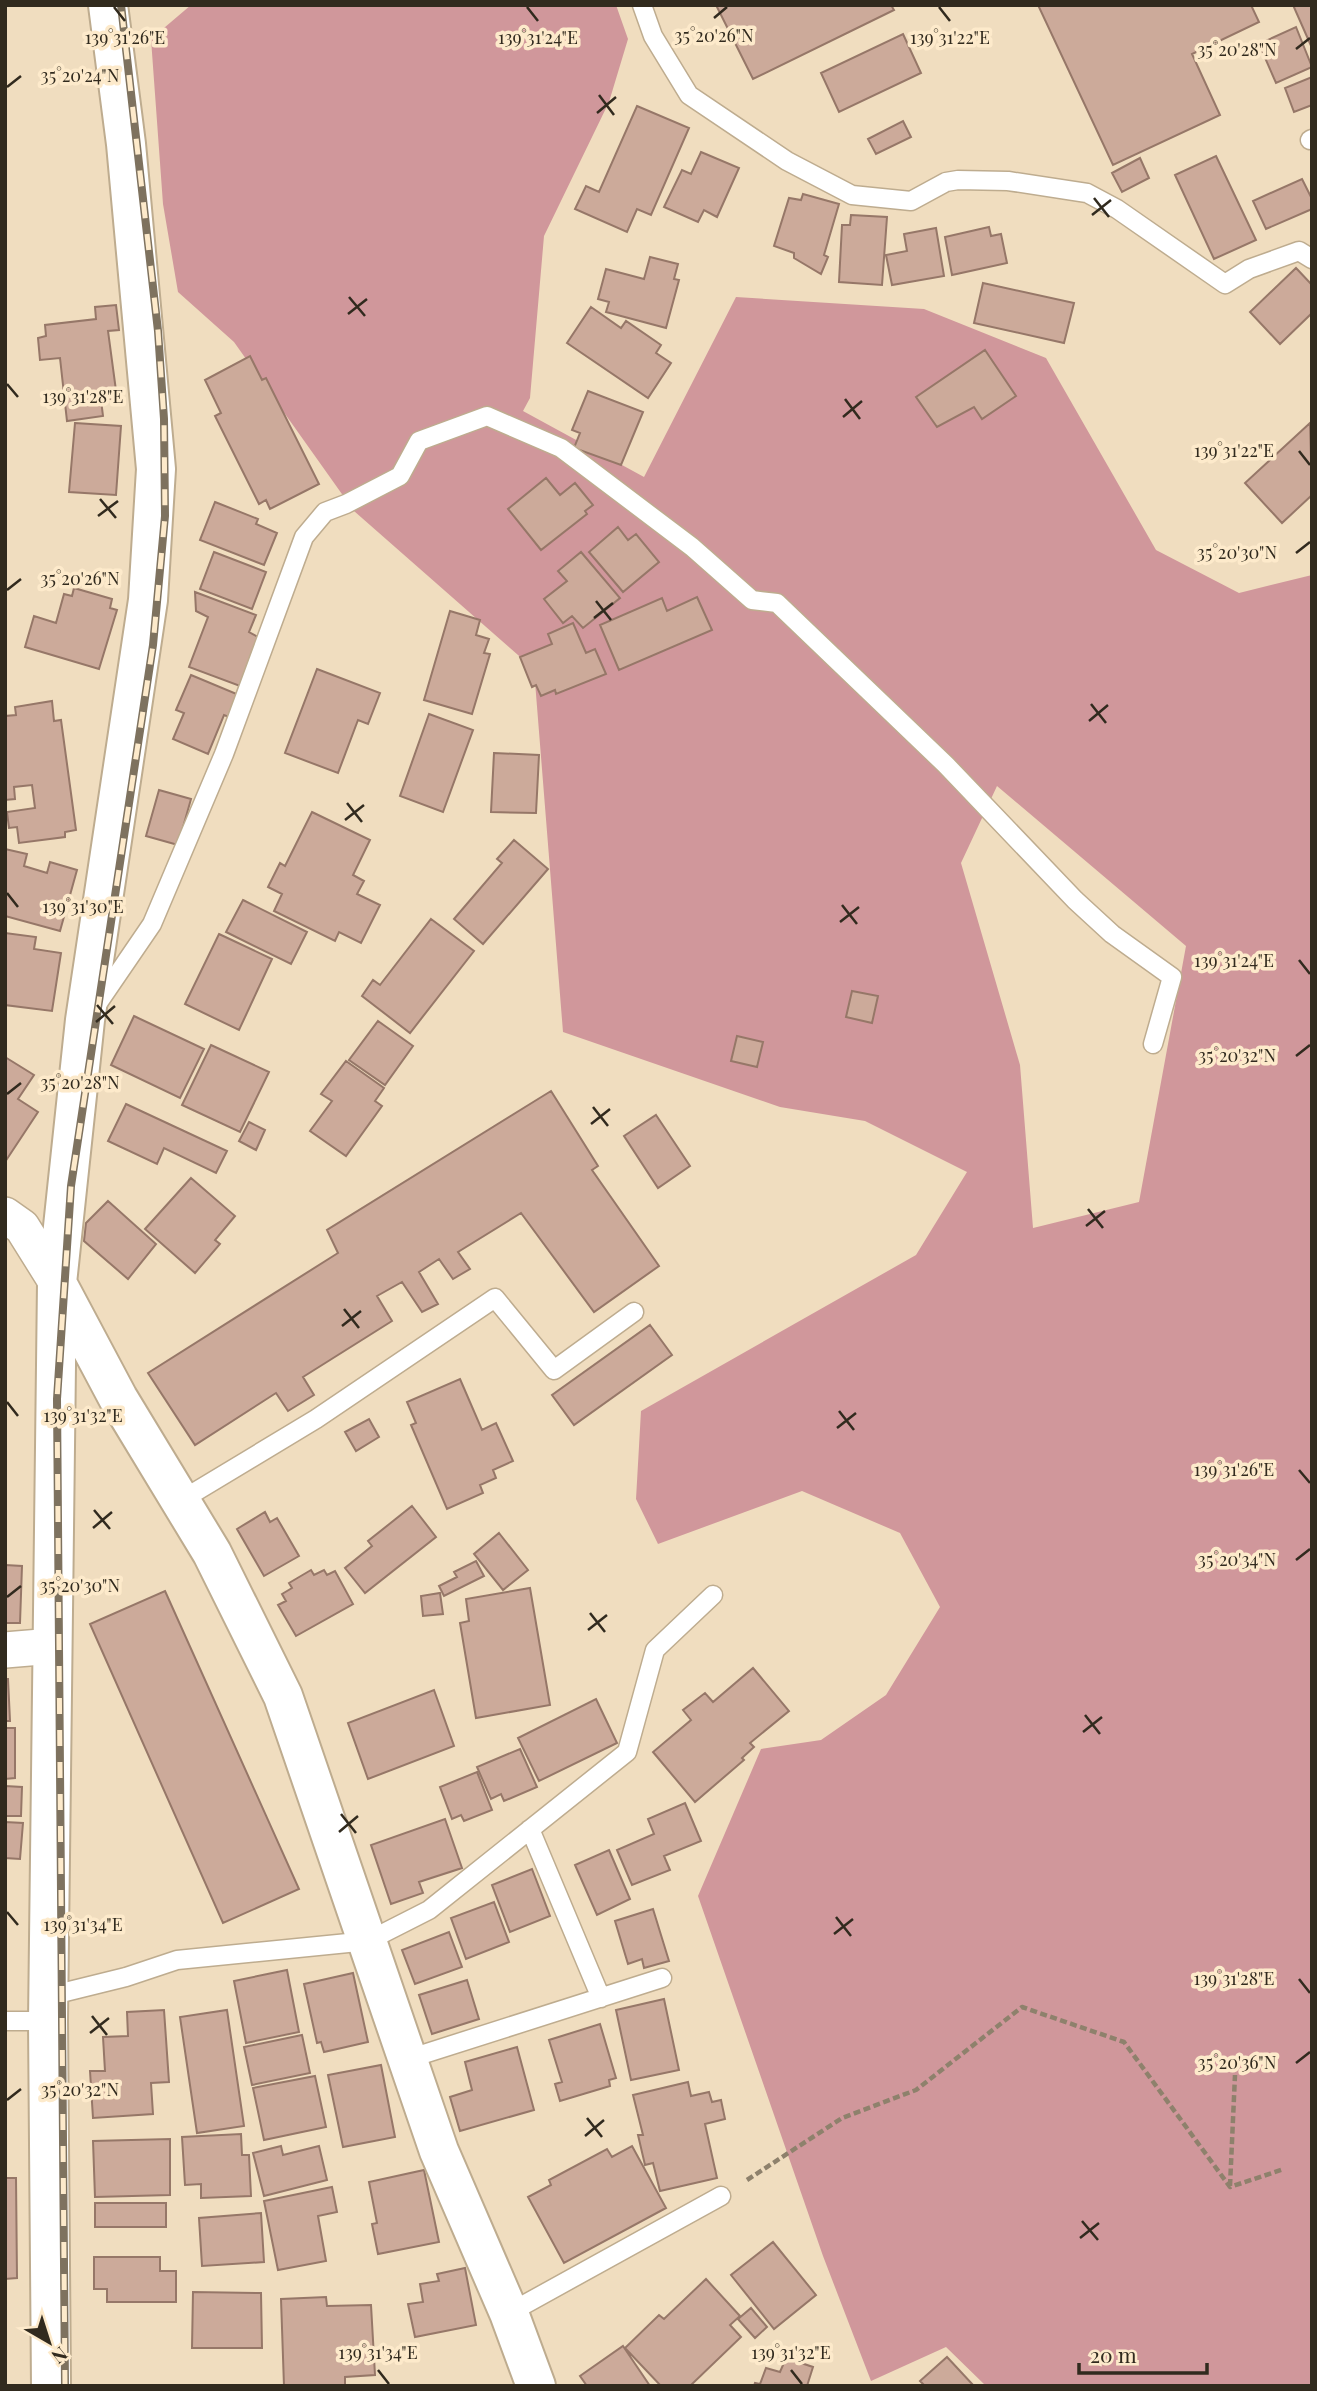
<svg xmlns="http://www.w3.org/2000/svg" width="1317" height="2391" font-family="'Playfair Display',serif">
<style>
.forest{fill:#d0979b;fill-rule:evenodd}
.building{fill:#ccaa9a;stroke:#967768;stroke-width:2}
.lines{fill:none;stroke-linecap:round;stroke-linejoin:round}
.lane-casing{stroke:#beac8f;stroke-width:21}
.street-casing{stroke:#beac8f;stroke-width:38}
.secondary-casing{stroke:#beac8f;stroke-width:42}
.path{stroke:#8e816c;stroke-width:4.5;stroke-dasharray:7 3.5;stroke-linecap:butt}
.lane{stroke:#fff;stroke-width:18}
.street{stroke:#fff;stroke-width:35}
.secondary{stroke:#fff;stroke-width:38}
.rail-casing{stroke:#7e725f;stroke-width:8}
.rail{stroke:#fdeacb;stroke-width:5;stroke-dasharray:16;stroke-linecap:butt}
.ticks{fill:none;stroke:#312a1e;stroke-width:2.5}
.ticks-label{font-size:18px;text-anchor:middle;fill:#312a1e;stroke:#fdeacb;stroke-width:7;stroke-linejoin:round;paint-order:stroke}
</style>
<rect width="100%" height="100%" fill="#f0ddbf"/>
<path class="forest" d="M191,5H616L628,39L609,102L544,236L530,398L523,411L644,477L736,297L924,309L1046,358L1156,550L1239,593L1312,575V2386H986L946,2347L871,2381L823,2256L698,1896L761,1749L821,1740L886,1695L940,1607L900,1533L802,1491L658,1544L636,1499L641,1411L916,1255L967,1172L865,1121L780,1107L563,1032L534,669L354,511L234,342L178,292L163,204L151,39ZM997,786L1186,946L1139,1202L1033,1228L1020,1065L961,863Z"/>
<path class="building" d="M716,5H891L894,10L753,79Z
M1038,5H1251L1259,22L1192,54L1220,115L1113,165Z
M1293,5H1312V48Z
M1296,27L1312,67L1276,83L1259,44Z
M903,34L921,73L839,112L821,73Z
M1312,77V105L1294,112L1285,88Z
M637,106L689,128L651,215L637,209L627,232L575,209L586,186L599,192Z
M903,121L911,137L876,154L868,139Z
M701,152L739,168L717,217L704,210L698,222L664,207L682,170L691,174Z
M1216,156L1256,240L1214,259L1175,175Z
M1140,158L1149,178L1122,192L1112,173Z
M1302,179L1312,199V209L1266,229L1253,201Z
M803,194L839,204L824,255L828,257L821,274L794,258V253L774,246L789,198L801,200Z
M851,215L887,217L882,285L839,282L842,225H850Z
M989,227L991,236L1001,234L1007,263L952,275L945,237Z
M936,228L944,276L892,285L886,255L907,251L904,234Z
M650,257L678,264L674,279L679,280L666,328L606,312L609,302L598,299L606,269L644,279Z
M1296,268L1312,285V313L1280,344L1250,312Z
M983,283L1074,303L1064,343L974,323Z
M116,305L119,330L108,331L117,398L101,400L103,416L67,421L60,358L40,360L38,338L46,336L45,325L96,319L95,307Z
M591,307L621,328L626,321L661,345L656,353L671,363L648,398L567,343Z
M985,350L1016,396L982,419L974,407L937,427L916,397Z
M250,356L262,380L266,378L319,484L270,509L266,500L259,504L215,416L221,413L205,380Z
M588,391L643,412L621,465L574,448L580,433L572,430Z
M75,423L121,426L116,495L69,492Z
M1310,423L1312,495L1282,523L1245,483Z
M546,478L560,495L575,483L593,505L585,511L587,514L541,550L508,509Z
M215,502L258,519L256,524L277,533L264,565L200,540Z
M618,527L628,540L636,534L659,562L623,592L589,552Z
M214,552L266,572L252,609L200,589Z
M581,552L620,598L583,628L572,616L563,623L544,599L567,581L558,571Z
M74,588L112,599L110,608L117,610L99,669L25,647L34,616L56,623L64,594L72,596Z
M195,592L256,615L249,632L258,637L240,686L189,667L208,617L196,611Z
M697,597L712,630L619,670L600,625L662,598L667,611Z
M450,611L480,620L476,635L489,639L484,653L490,654L472,714L424,700Z
M573,623L586,653L595,649L606,674L556,694L555,690L541,696L536,685L532,687L520,657L552,644L548,634Z
M317,669L380,693L368,724L358,720L338,773L285,753Z
M191,675L239,695L229,717L224,715L208,754L173,739L184,713L176,710Z
M52,701L54,721L61,720L76,830L65,832V837L19,843L17,827L9,828L7,812L35,808L32,785L14,787L15,799L5,800V716L16,715L15,707Z
M429,714L473,730L443,812L400,796Z
M494,753L539,755L536,813L491,812Z
M159,790L191,799L178,845L146,836Z
M312,812L370,840L353,875L364,881L357,894L380,905L361,943L339,932L335,941L274,911L282,894L268,887L280,863L285,866Z
M514,840L548,869L483,944L454,919L502,863L497,859Z
M5,849L27,854L24,866L47,873L50,862L77,870L60,931L5,916Z
M243,900L307,932L291,964L226,932Z
M431,919L474,951L410,1033L362,996L373,980L380,985Z
M5,933L36,937L34,949L61,953L52,1011L5,1005Z
M219,934L272,959L239,1030L185,1004Z
M852,991L878,996L872,1023L846,1017Z
M134,1016L204,1049L180,1098L111,1065Z
M378,1021L413,1046L385,1085L349,1060Z
M737,1036L763,1042L757,1067L731,1061Z
M211,1045L269,1072L240,1132L182,1105Z
M5,1057L34,1075L18,1099L38,1112L5,1162Z
M346,1061L384,1088L375,1101L382,1106L346,1156L310,1131L332,1101L321,1094Z
M551,1091L598,1166L592,1170L659,1266L594,1312L521,1213L458,1252L470,1269L453,1279L439,1259L419,1272L438,1304L422,1312L402,1282L377,1296L392,1321L303,1377L314,1395L288,1411L276,1393L195,1445L148,1373L338,1253L327,1230Z
M126,1104L227,1151L216,1173L164,1148L157,1164L108,1141Z
M656,1115L690,1166L658,1188L624,1136Z
M249,1122L265,1130L256,1150L239,1141Z
M191,1178L235,1216L215,1240L220,1244L195,1273L145,1229Z
M108,1201L156,1244L128,1279L84,1241L86,1223Z
M650,1325L672,1355L574,1425L552,1395Z
M460,1379L482,1430L496,1423L513,1461L493,1470L496,1478L480,1485L483,1493L447,1509L411,1425L416,1423L407,1402Z
M369,1419L379,1437L356,1451L345,1432Z
M412,1506L436,1537L365,1593L345,1568L372,1546L368,1541Z
M265,1512L270,1522L277,1518L299,1556L264,1576L237,1529Z
M499,1533L528,1570L503,1590L474,1554Z
M476,1561L484,1576L444,1596L439,1586L457,1577L454,1572Z
M5,1565L22,1566L20,1623H5Z
M311,1570L314,1575L324,1570L327,1575L335,1571L353,1604L296,1636L278,1605L286,1601L282,1594L292,1588L289,1583Z
M530,1588L550,1705L476,1718L460,1623L469,1621L466,1599Z
M165,1591L299,1889L223,1923L90,1624Z
M440,1593L443,1614L423,1616L421,1596Z
M753,1668L789,1711L750,1743L754,1747L742,1758L744,1760L695,1802L653,1752L691,1720L683,1710L705,1693L713,1702Z
M5,1679H8L10,1721H5Z
M434,1690L454,1746L368,1779L348,1723Z
M596,1699L617,1743L539,1781L518,1738Z
M5,1728H15V1778L5,1779Z
M520,1749L537,1787L504,1801L501,1794L491,1799L477,1767Z
M477,1772L492,1810L464,1821L461,1815L452,1819L440,1787Z
M5,1786L22,1787L21,1816H5Z
M685,1803L701,1841L664,1856L670,1870L632,1885L617,1850L654,1834L648,1819Z
M445,1819L462,1868L419,1882L423,1893L391,1904L371,1845Z
M5,1822L23,1823L20,1859L5,1858Z
M609,1850L630,1899L597,1915L575,1865Z
M532,1869L550,1916L510,1932L492,1885Z
M494,1902L509,1942L466,1959L451,1918Z
M653,1909L669,1961L644,1968L642,1959L628,1964L615,1921Z
M449,1932L462,1967L415,1984L402,1950Z
M287,1970L299,2032L246,2043L234,1981Z
M353,1973L368,2042L324,2052L321,2042L317,2043L304,1984Z
M467,1980L479,2019L432,2034L419,1995Z
M664,1999L679,2070L631,2080L616,2010Z
M164,2010L169,2082L151,2083L153,2114L93,2118L90,2071H105L103,2037L128,2036L127,2012Z
M227,2010L244,2126L197,2133L180,2017Z
M600,2024L616,2078L609,2080L610,2086L560,2101L555,2084L562,2082L549,2040Z
M302,2035L310,2073L252,2085L244,2047Z
M517,2047L534,2110L460,2131L450,2097L472,2090L465,2062Z
M381,2065L395,2137L343,2147L328,2075Z
M315,2076L326,2127L264,2140L253,2088Z
M688,2082L691,2096L709,2092L712,2102L721,2100L725,2119L705,2124L717,2178L660,2191L653,2163L645,2165L638,2135H643L633,2095Z
M241,2134L242,2155H249L251,2196L201,2198V2184L185,2185L182,2137Z
M170,2139V2195L95,2197L93,2141Z
M281,2146L283,2155L319,2146L327,2180L264,2196L253,2153Z
M632,2146L666,2208L564,2263L528,2197L551,2185L549,2180L607,2149L612,2157Z
M424,2170L439,2242L378,2254L372,2224L377,2223L369,2182Z
M5,2178H16L17,2278L5,2279Z
M332,2187L337,2212L318,2216L326,2261L278,2270L264,2201Z
M95,2203H166V2227H95Z
M261,2213L264,2262L202,2266L199,2218Z
M773,2242L816,2295L774,2329L731,2275Z
M94,2257H160V2271H176V2302H107V2289H94Z
M465,2268L476,2325L415,2337L408,2304L423,2302L420,2284L439,2281L437,2274Z
M706,2279L740,2316L730,2325L741,2337L690,2386H661L625,2348L659,2315L664,2319Z
M193,2292L261,2293L262,2348H192Z
M326,2297L327,2306L371,2305L375,2375L345,2377V2386H284L281,2299Z
M751,2308L767,2327L755,2338L738,2319Z
M623,2346L650,2386H587L580,2376Z
M947,2357L974,2386H925L920,2381Z
M786,2358L813,2367L807,2386H754L755,2383L760,2384L766,2368L780,2372Z"/>
<g class="lines">
<g class="lane-casing">
<path id="lane" d="M642,5L653,36L689,95L787,161L852,195L911,201L946,182L958,180L1008,181L1087,193L1117,209L1225,284L1249,269L1299,251L1312,259
M1310,140L1312,139
M98,1003L152,924L224,754L304,537L325,512L346,504L400,476L419,441L487,416L561,448L692,547L752,600L777,603L946,765L1075,900L1112,934L1172,977L1153,1044
M180,1501L316,1419L495,1298L554,1370L634,1312
M530,1829L601,1998
M49,1996L126,1977L177,1960L368,1941L429,1910L627,1752L655,1650L713,1595
M5,2021H48
M408,2059L662,1978
M509,2313L721,2196"/>
</g>
<g class="street-casing">
<path id="street" d="M5,1215L22,1227L57,1283
M5,1650L53,1646"/>
</g>
<g class="secondary-casing">
<path id="secondary" d="M59,1287L118,1398L212,1553L283,1696L439,2151L509,2313L536,2386
M51,2386L48,2021L57,1283L85,1020L148,600L156,469L126,144L108,5"/>
</g>
<path class="path" d="M747,2180L842,2118L916,2090L1022,2007L1124,2042L1230,2187L1284,2169
M1230,2186L1235,2075"/>
<use href="#lane" class="lane"/>
<use href="#street" class="street"/>
<use href="#secondary" class="secondary"/>
<g class="rail-casing">
<path id="rail" d="M65,2386L57,1399L71,1186L153,645L165,516L164,419L158,331L121,5"/>
</g>
<use href="#rail" class="rail"/>
</g>
<path class="ticks" d="M114,7L125,21M527,7L538,21M939,7L950,21M714,18L727,7M1296,49L1310,38M7,87L21,76M599,95L614,115M597,113L616,97M1094,198L1109,217M1092,215L1111,200M349,297L365,316M348,314L367,299M7,384L18,397M845,399L860,419M843,417L862,401M1299,451L1310,465M100,499L116,518M98,516L118,501M1296,553L1310,542M7,590L21,579M596,601L611,620M594,618L613,603M1091,704L1106,723M1089,721L1108,705M347,803L362,822M345,820L364,805M7,893L18,907M842,905L857,924M840,922L859,907M1299,960L1310,974M97,1005L113,1024M96,1022L115,1006M1296,1056L1310,1045M7,1094L21,1083M593,1107L608,1126M591,1124L610,1109M1088,1209L1103,1228M1086,1226L1105,1211M344,1309L359,1328M342,1326L361,1311M7,1402L18,1416M839,1411L854,1430M837,1428L856,1413M1299,1470L1310,1483M94,1510L110,1529M93,1528L112,1512M1296,1560L1310,1549M7,1597L21,1586M590,1613L605,1632M588,1630L607,1615M1085,1715L1100,1734M1083,1732L1102,1717M341,1814L356,1833M339,1832L358,1816M7,1912L18,1925M836,1917L851,1936M834,1934L853,1919M1299,1979L1310,1993M92,2016L107,2035M90,2033L109,2018M1296,2063L1310,2052M7,2100L21,2089M587,2118L602,2137M585,2136L604,2120M1082,2221L1098,2240M1080,2238L1099,2223M378,2370L389,2384M791,2370L802,2384"/>
<g class="ticks-label">
<text x="714" y="42">35°20'26"N</text>
<text x="125" y="44">139°31'26"E</text>
<text x="538" y="44">139°31'24"E</text>
<text x="950" y="44">139°31'22"E</text>
<text x="1237" y="56">35°20'28"N</text>
<text x="80" y="82">35°20'24"N</text>
<text x="83" y="403">139°31'28"E</text>
<text x="1234" y="457">139°31'22"E</text>
<text x="1237" y="559">35°20'30"N</text>
<text x="80" y="585">35°20'26"N</text>
<text x="83" y="913">139°31'30"E</text>
<text x="1234" y="967">139°31'24"E</text>
<text x="1237" y="1062">35°20'32"N</text>
<text x="80" y="1089">35°20'28"N</text>
<text x="83" y="1422">139°31'32"E</text>
<text x="1234" y="1476">139°31'26"E</text>
<text x="1237" y="1566">35°20'34"N</text>
<text x="80" y="1592">35°20'30"N</text>
<text x="83" y="1931">139°31'34"E</text>
<text x="1234" y="1985">139°31'28"E</text>
<text x="1237" y="2069">35°20'36"N</text>
<text x="80" y="2096">35°20'32"N</text>
<text x="378" y="2359">139°31'34"E</text>
<text x="791" y="2359">139°31'32"E</text>
</g>
<rect width="1317" height="2391" fill="none" stroke="#312a1e" stroke-width="14"/>
<g transform="translate(49 2342) rotate(141)" stroke="#fdeacb" stroke-width="5" paint-order="stroke">
<path d="M0-5L12 26L0 18L-12 26Z" fill="#312a1e"/>
<text y="-10" font-size="19" font-weight="bold" text-anchor="middle" fill="#312a1e">N</text>
</g>
<path d="M1079 2363v10h128v-10" fill="none" stroke="#312a1e" stroke-width="3.5"/>
<text x="1090" y="2363" font-size="21" fill="#312a1e" stroke="#fdeacb" stroke-width="5" paint-order="stroke">20 m</text>
</svg>
